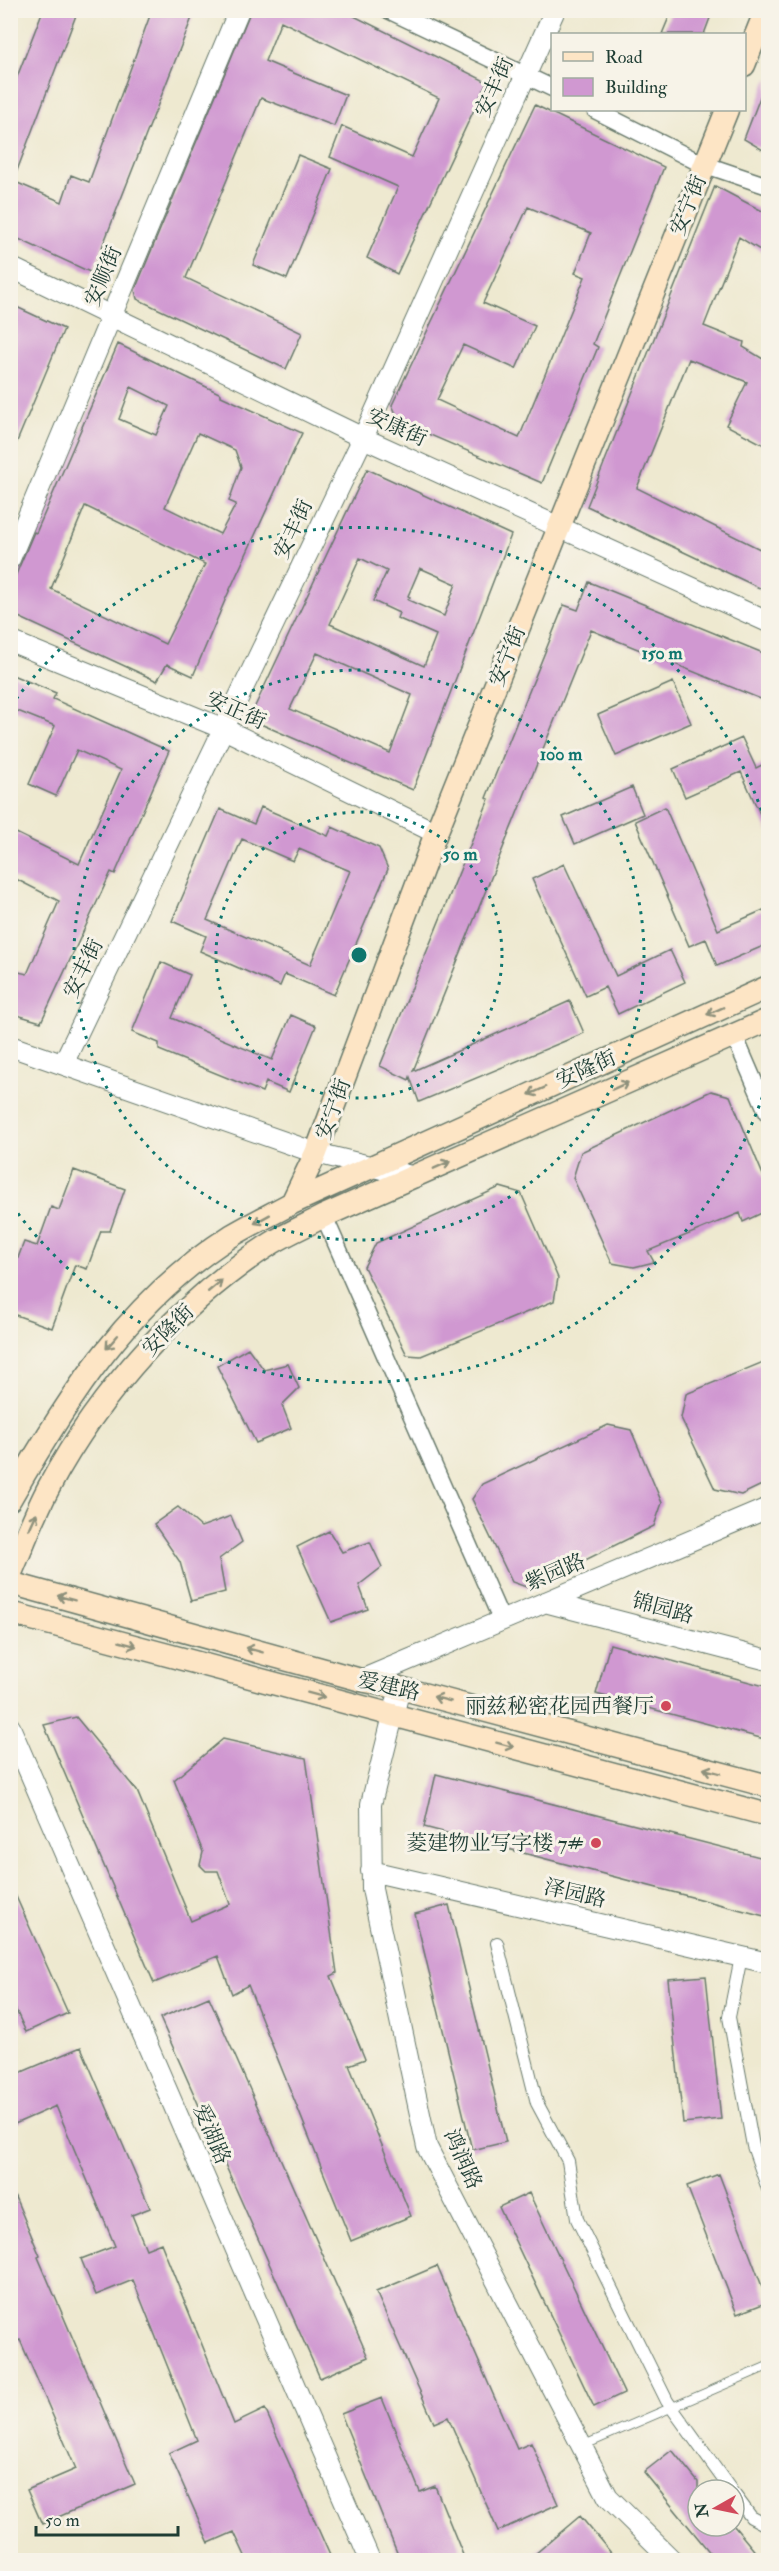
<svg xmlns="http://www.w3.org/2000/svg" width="779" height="2571" font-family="'IM FELL Double Pica','Noto Serif SC',serif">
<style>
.building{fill:#d098d1;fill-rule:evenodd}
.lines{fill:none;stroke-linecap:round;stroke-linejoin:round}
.service-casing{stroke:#67796b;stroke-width:10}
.pedestrian-casing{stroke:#67796b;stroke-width:14}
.minor-casing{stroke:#67796b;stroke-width:19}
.tertiary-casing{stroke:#67796b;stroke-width:22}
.secondary-casing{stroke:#67796b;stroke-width:25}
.service{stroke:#fff;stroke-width:8}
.pedestrian{stroke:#fff;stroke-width:12}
.minor{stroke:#fff;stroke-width:16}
.tertiary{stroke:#fff;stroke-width:20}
.secondary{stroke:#fde5c5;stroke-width:22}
.oneway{stroke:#8e917c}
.ring{fill:none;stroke:#0f766e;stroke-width:3;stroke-dasharray:3 6}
.poi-dot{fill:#d1495b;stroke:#f7f3e8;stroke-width:2}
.labels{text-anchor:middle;stroke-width:6;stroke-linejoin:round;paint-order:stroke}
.street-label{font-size:21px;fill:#1f3d34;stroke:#f7f3e8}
.poi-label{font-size:21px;fill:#1f3d34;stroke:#f7f3e8;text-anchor:end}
.centre{fill:#0f766e;stroke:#f7f3e8;stroke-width:3}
.ring-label{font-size:18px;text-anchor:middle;font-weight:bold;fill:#0f766e;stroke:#f7f3e8;stroke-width:6;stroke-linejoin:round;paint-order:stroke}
</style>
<rect width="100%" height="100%" fill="#f7f3e8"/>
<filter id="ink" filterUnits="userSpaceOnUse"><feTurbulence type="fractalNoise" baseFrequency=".0167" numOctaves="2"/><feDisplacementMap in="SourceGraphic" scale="12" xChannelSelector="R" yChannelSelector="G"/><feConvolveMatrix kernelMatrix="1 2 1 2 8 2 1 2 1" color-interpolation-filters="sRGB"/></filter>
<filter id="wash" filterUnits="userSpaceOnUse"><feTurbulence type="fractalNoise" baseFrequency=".008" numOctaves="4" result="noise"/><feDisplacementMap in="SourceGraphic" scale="24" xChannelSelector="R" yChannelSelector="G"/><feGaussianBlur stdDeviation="1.35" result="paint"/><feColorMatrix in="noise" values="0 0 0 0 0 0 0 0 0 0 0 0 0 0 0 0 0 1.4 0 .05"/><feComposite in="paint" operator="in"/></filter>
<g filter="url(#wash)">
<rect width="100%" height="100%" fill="#eee9d0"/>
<g id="blocks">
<path class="building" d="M43,10H78L13,181L62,202L71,175L89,182L152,10H195L92,273L10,235V95Z
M251,10H342L487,82L397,274L367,258L398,187L330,157L342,126L412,157L439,98L281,21L265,61L346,95L334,126L261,98L186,278L302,333L286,369L137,299L135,290Z
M672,10H713L704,34H662Z
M767,79H768V153L744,139Z
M535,105L664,167L593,344L598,347L542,483L400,422L392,405ZM528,207L591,233L575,273L585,277L519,438L437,400L463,345L516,369L535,326L483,303Z
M298,155L332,169L287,279L253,265Z
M715,186L768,214V255L739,237L704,326L744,342L743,347L768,362V447L726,425L747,382L689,359L637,488L768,553V592L587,506Z
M10,304L64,329L11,456L10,455Z
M118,344L221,394V396L302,433L226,598L193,676L167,664L157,681L10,613V589L20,565L34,532L36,533ZM131,387L169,406L156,435L119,419ZM198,433L235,450L241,467L229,501L236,504L220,534L165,507ZM85,506L205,564L165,644L51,589Z
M367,469L511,535L413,790L249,719ZM360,558L387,571L373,601L399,613L397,618L436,635L424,666L330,624ZM420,568L456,584L444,616L408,600L410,597L408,596ZM317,653L412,695L390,753L290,709Z
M589,582L768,655V702L591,630L413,1071L570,1001L584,1033L419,1102L410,1077L409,1080L380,1066L489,799L486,798L564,605L578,610Z
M10,674L56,693L53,699L169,751L115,874L111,872L41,1022L10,1013V970L27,974L59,901L10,876V830L79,864L121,770L77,750L56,796L29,784L55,726L10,708Z
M673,682L691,723L616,756L598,715Z
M742,738L756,768L768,762V832L741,772L685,797L673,769Z
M632,787L643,814L575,844L563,817Z
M261,807L328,836L332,827L379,848L388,869L334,995L285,974L280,986L200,951L206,936L172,921L220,809L254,824ZM242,839L293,861L299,849L350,871L310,965L207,920Z
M665,807L718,930L768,908V944L717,966L706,939L689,946L635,821Z
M564,864L616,976L670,950L685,982L618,1014L605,987L586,996L532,879Z
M161,962L190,975L172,1018L272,1060L291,1015L316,1026L289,1092L266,1082L262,1092L159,1050V1043L132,1032Z
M711,1091L730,1096L768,1187V1202L766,1211L743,1222L740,1213L648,1251L654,1262L634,1267L612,1263L573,1178L581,1152Z
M74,1170L125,1189L110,1231H101L87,1269L75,1265L52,1328L10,1313V1279L24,1242L37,1246L51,1207L59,1210Z
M500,1187L521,1193L558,1278L554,1301L421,1356L407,1355L364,1267L376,1243Z
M248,1348L264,1370L288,1364L299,1388L282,1405L291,1428L256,1443L217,1366Z
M768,1360V1482L741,1495L715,1489L681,1418L686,1394Z
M608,1425L631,1430L662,1503L654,1526L529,1588L512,1582L472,1499L482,1484Z
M178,1507L201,1527L231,1516L242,1542L219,1559L225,1592L191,1601L180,1562L154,1524Z
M329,1531L342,1552L370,1542L382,1567L359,1585L368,1609L331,1622L297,1547Z
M610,1644L768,1687V1740L596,1694Z
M76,1717L137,1791L191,1921L230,1904L218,1871H206L200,1865L203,1852L174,1780L223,1739L306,1758L337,1973L331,1976L365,2059L349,2065L411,2216L351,2241L248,1985L232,1994L218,1956L154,1983L44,1725Z
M436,1774L768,1859V1917L424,1827Z
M10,1883L68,2013L26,2032L10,1997Z
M449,1905L506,2142L472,2150L415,1914Z
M706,1976L721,2119L683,2123L668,1979Z
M209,1997L368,2357L320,2378L160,2018Z
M81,2047L150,2208L132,2215L146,2249L161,2243L234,2424L265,2409L332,2560H247L234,2532L209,2543L169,2453L197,2440L133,2280L96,2295L81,2259L115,2246L56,2106L10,2126V2077Z
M719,2174L768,2302L737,2314L687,2186Z
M10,2185L40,2256L38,2257L135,2484L42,2524L27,2490L76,2469L20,2340L10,2344Z
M529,2193L624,2393L594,2407L499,2207Z
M437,2266L517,2449L531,2443L558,2504L498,2531L448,2417L434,2423L376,2292Z
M382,2398L420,2492L435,2486L465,2560H400L341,2414Z
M672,2450L698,2482V2526H734L762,2560H716L644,2472Z
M580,2516L617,2560H528L561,2532Z"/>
</g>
</g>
<g filter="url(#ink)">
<use href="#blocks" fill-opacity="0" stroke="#67796b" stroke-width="1.5"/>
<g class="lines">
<g class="service-casing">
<path id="service" d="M582,2446L768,2366"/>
</g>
<g class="pedestrian-casing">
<path id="pedestrian" d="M497,1943L537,2103L568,2161L577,2219L667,2401L731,2490
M741,1957L729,2017L753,2146L768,2189
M734,2494L751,2517L768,2526"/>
</g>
<g class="minor-casing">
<path id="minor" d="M388,10L552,88
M595,110L700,163L768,186
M734,1035L768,1114
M324,1216L502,1621"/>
</g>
<g class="tertiary-casing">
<path id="tertiary" d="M10,267L363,438L768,622
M10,559L239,10
M10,641L224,729L436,833
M10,1046L316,1153L415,1177
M63,1064L363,438L555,10
M545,1602L768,1660
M361,1680L768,1508
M400,1688L371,1804L372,1889L427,2147L608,2497L672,2560
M10,1727L370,2560
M371,1871L768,1963"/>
</g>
<g class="secondary-casing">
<path id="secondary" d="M744,65L766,10
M292,1203L316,1153L436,833L727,110
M10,1499C68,1397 130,1300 231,1236C251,1224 272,1214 292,1203L768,987
M10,1575C23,1545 34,1515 49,1487C99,1393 182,1300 272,1243C288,1233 307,1225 324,1216L768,1020
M10,1583L361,1680L400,1688L768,1786
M10,1613L768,1815"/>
</g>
<use href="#service" class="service"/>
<use href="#pedestrian" class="pedestrian"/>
<use href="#minor" class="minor"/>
<use href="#tertiary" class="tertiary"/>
<use href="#secondary" class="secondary"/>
</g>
<defs><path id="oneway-shaft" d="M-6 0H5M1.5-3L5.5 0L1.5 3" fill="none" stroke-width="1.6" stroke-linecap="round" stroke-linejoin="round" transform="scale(1.5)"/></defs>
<g class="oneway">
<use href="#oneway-shaft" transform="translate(715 1011) rotate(156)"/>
<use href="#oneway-shaft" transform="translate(620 1086) rotate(-24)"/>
<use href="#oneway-shaft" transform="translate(537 1091) rotate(156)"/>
<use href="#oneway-shaft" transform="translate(442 1165) rotate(-24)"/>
<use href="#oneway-shaft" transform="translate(262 1219) rotate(151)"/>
<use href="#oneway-shaft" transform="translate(215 1286) rotate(-40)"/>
<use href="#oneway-shaft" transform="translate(112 1342) rotate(131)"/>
<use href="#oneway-shaft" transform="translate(33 1521) rotate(-66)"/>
<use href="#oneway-shaft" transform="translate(66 1598) rotate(-165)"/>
<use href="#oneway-shaft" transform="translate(128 1644) rotate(15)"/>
<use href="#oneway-shaft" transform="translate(254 1650) rotate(-165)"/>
<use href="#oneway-shaft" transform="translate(316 1695) rotate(15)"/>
<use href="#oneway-shaft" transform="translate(442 1699) rotate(-165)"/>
<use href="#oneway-shaft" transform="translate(505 1745) rotate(15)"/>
<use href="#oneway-shaft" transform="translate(712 1771) rotate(-165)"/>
</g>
</g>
<g class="ring">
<circle cx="359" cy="955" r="143"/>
<circle cx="359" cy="955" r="285"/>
<path d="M768 1080A428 428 0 0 1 11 1204M11 706A428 428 0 0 1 768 830"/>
</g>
<g class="poi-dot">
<circle cx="666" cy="1706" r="6"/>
<circle cx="596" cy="1843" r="6"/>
</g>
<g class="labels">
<g class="street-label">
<text transform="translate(494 87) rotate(-66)" y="7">安丰街</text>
<text transform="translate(688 205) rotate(-68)" y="7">安宁街</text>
<text transform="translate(103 276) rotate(-67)" y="7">安顺街</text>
<text transform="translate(397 427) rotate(24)" y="7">安康街</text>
<text transform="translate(293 529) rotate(-65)" y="7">安丰街</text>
<text transform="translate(507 656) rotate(-68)" y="7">安宁街</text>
<text transform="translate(236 710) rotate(24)" y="7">安正街</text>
<text transform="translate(83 968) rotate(-64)" y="7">安丰街</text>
<text transform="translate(586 1069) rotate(-24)" y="7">安隆街</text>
<text transform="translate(333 1109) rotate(-70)" y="7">安宁街</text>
<text transform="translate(168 1330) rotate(-45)" y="7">安隆街</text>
<text transform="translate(555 1572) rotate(-23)" y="7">紫园路</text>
<text transform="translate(663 1608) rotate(15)" y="7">锦园路</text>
<text transform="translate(389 1686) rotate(13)" y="7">爱建路</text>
<text transform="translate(575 1893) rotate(13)" y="7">泽园路</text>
<text transform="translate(212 2134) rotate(67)" y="7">爱湖路</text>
<text transform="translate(463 2159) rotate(66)" y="7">鸿润路</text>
</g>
<g class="poi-label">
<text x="654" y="1713">丽兹秘密花园西餐厅</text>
<text x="584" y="1850">菱建物业写字楼 7#</text>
</g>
</g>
<circle cx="359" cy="955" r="9" class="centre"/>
<g class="ring-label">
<text x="662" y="659">150 m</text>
<text x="561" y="760">100 m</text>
<text x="460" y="860">50 m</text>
</g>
<rect width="779" height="2571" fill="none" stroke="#f7f3e8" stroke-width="36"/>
<rect x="551" y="33" width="195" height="78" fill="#f7f3e8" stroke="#a1aaa0" stroke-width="1.5"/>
<rect x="563" y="52" width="30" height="9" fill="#fde5c5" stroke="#a1aaa0" stroke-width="1.5"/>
<text x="605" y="63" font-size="18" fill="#1f3d34">Road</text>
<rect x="563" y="78" width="30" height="18" fill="#d098d1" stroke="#a1aaa0" stroke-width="1.5"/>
<text x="605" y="93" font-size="18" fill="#1f3d34">Building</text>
<g transform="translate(716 2508) rotate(261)"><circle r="28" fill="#f7f3e8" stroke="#a1aaa0" stroke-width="1.5"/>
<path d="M0-4.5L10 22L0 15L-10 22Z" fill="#d1495b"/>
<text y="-9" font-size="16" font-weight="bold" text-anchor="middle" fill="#1f3d34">N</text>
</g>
<path d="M36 2526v9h142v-9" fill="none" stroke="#1f3d34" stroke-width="3"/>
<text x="45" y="2526" font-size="18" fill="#1f3d34" stroke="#f7f3e8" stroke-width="4.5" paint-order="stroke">50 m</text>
</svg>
